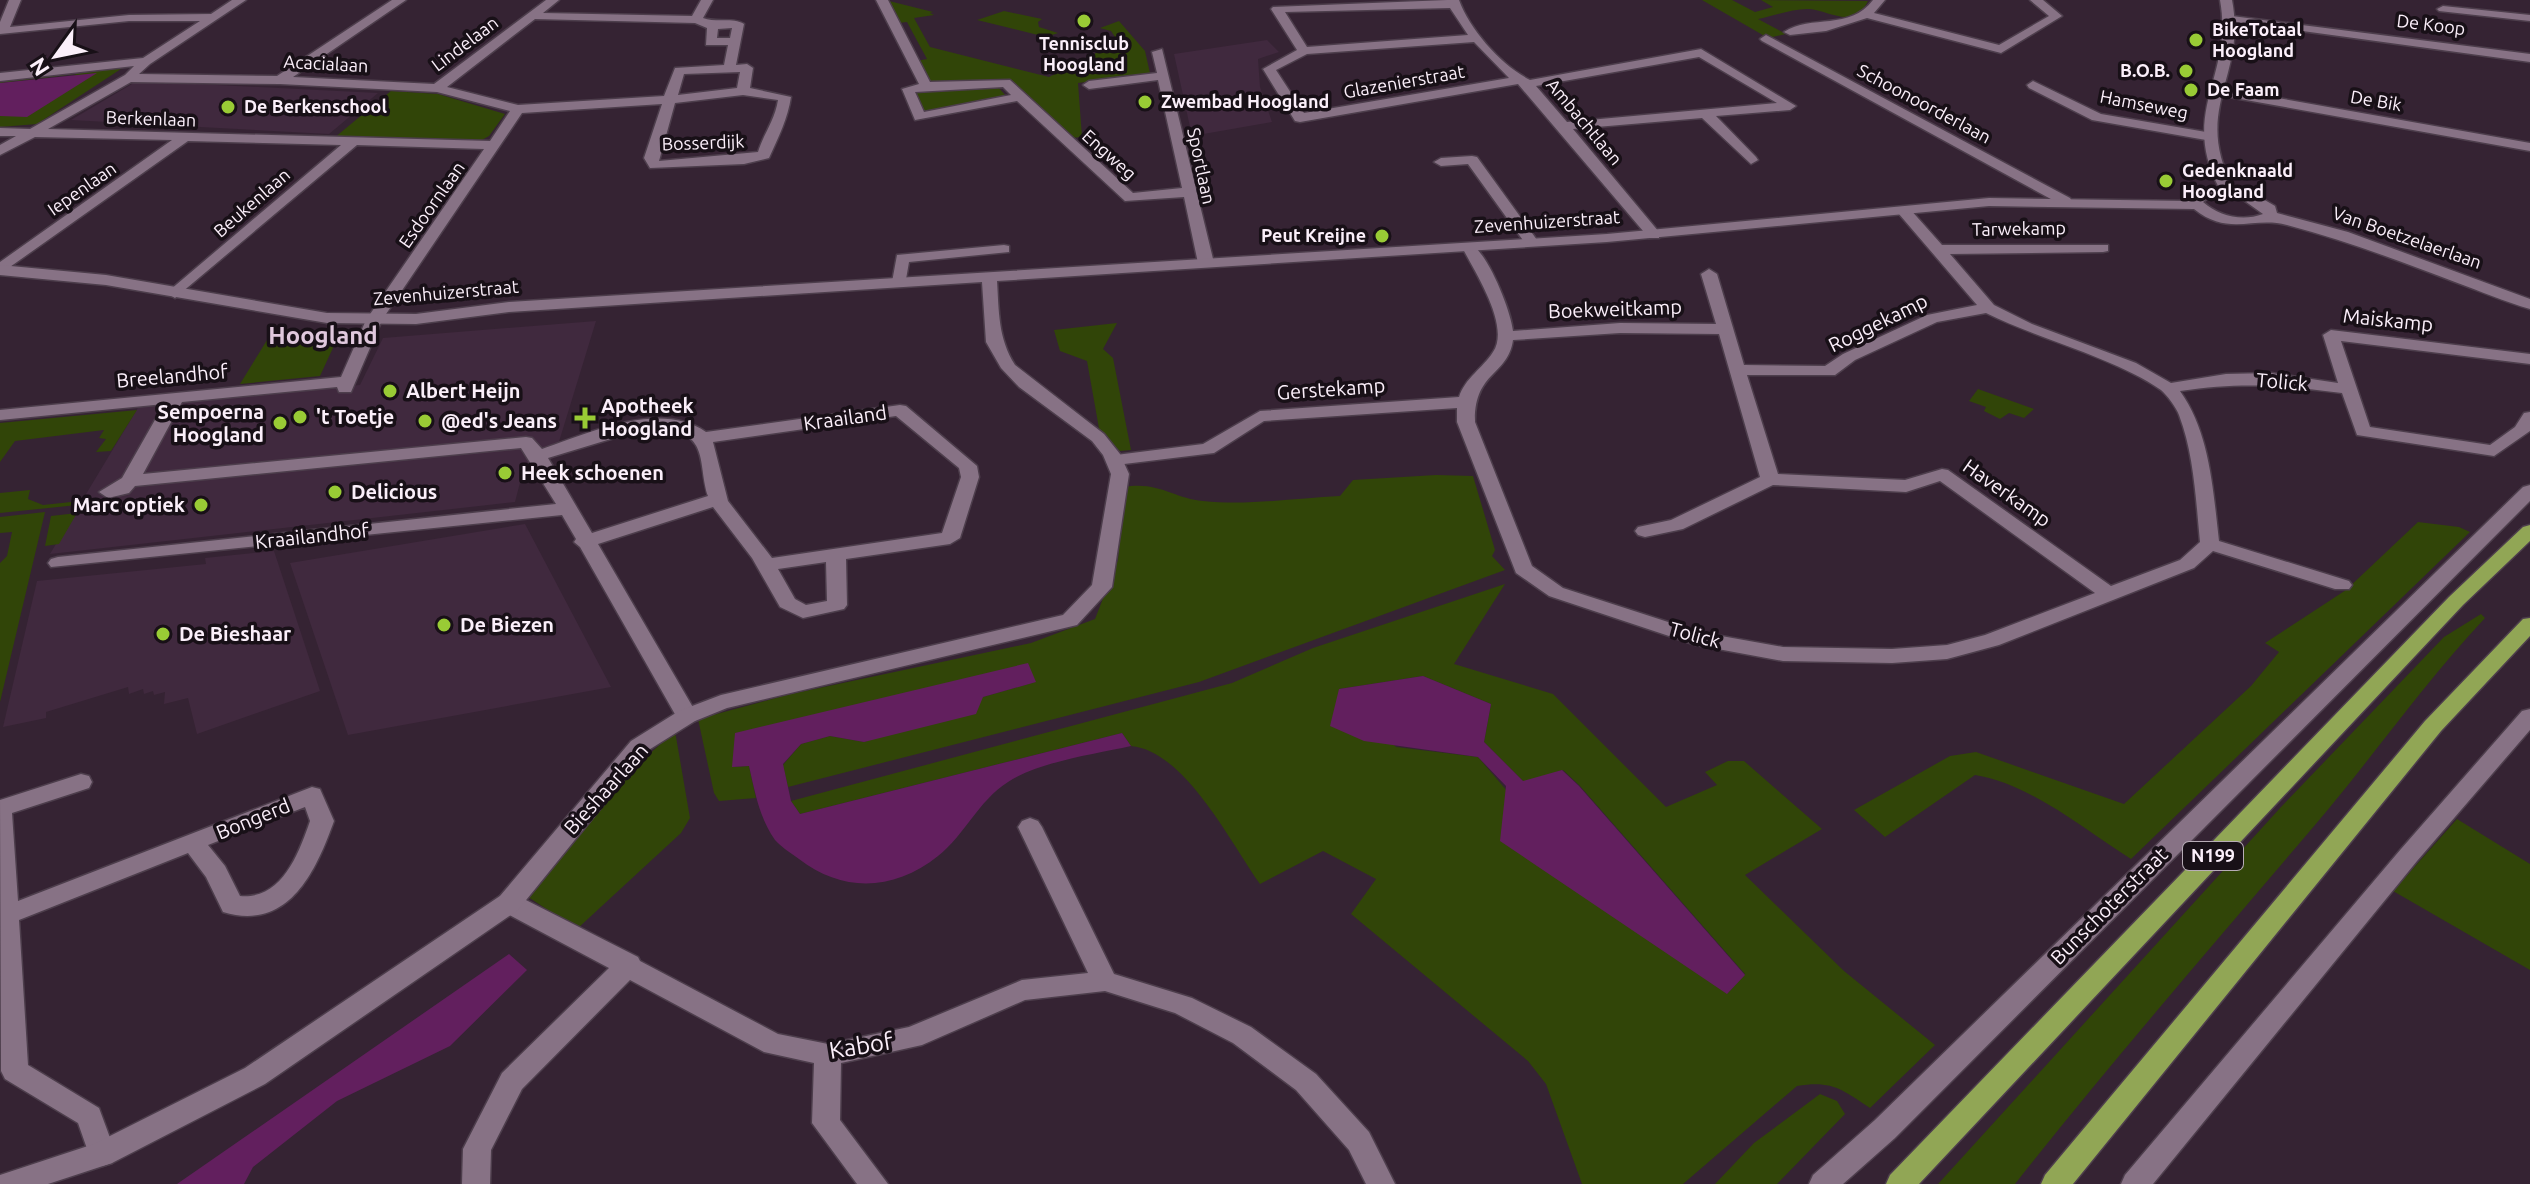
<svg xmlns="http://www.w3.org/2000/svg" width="2530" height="1184" font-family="Ubuntu,sans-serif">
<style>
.built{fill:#40293e}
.green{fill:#314508;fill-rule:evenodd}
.water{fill:#621f5e}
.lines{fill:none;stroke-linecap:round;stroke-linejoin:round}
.minor-casing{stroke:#4d3e4c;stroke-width:3}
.tertiary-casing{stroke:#4d3e4c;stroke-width:3}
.primary-casing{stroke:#4d3e4c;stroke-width:3}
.minor{fill:#877285;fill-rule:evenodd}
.tertiary{fill:#877285;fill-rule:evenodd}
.primary{fill:#91a655;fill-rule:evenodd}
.poi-dot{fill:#99cb35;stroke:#181017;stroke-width:3}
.labels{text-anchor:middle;stroke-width:7;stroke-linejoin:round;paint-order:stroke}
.far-street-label{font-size:18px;fill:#fbeffa;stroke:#181017}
.far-poi-label{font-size:18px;font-weight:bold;fill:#fbeffa;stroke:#181017;text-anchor:start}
.shield{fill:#181017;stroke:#b7acb6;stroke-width:2}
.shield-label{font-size:18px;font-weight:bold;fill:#fbeffa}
.street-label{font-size:20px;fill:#fbeffa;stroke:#181017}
.poi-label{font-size:20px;font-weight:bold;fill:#fbeffa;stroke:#181017;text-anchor:start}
.quarter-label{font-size:24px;font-weight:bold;fill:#e0c8dd;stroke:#181017}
.near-street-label{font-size:24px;fill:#fbeffa;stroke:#181017}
</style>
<rect width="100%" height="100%" fill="#352333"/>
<path class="built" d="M1267,40L1279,52L1258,59L1260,87L1272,122L1192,136L1174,54Z
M137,81L378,93L329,134L71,120Z
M596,321L554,458L524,467L515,502L50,554L139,406L360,385L383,338Z
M525,524L611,687L348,735L290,563Z
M274,551L320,691L197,734L188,698L164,704L165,692L154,695L153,691L144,694L143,689L129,694L128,687L46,712V718L3,727L37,581L206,564L205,558Z"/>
<path class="green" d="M885,0L933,12L930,13L934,15L914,18L930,47L1049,77L1100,51L1123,49L1111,31L1100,28L1119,21L1145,51L1150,73L1078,83L1082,137L1071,138L1011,81H929L916,61L927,59L907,22L898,23Z
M1702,0H1732L1755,12L1773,7L1761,0L1868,1C1854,30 1830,11 1810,9C1794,8 1773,16 1758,19L1786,34L1768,38Z
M1004,11L1042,19L1038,22L1039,27L1058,33L1046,37L977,20Z
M124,67L37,124L0,127V116H27L76,74L0,83V80Z
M998,87L1006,96L922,112L914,92Z
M391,91L438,94L505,114L489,136L480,141L334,138Z
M1117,323L1103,349L1113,358L1131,450L1120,451L1100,434L1087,361L1060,351L1054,330Z
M275,327L338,337L320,376L240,384Z
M1978,389L2034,409L2024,418L2009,413L2000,419L1984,411L1986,407L1969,401Z
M137,410L111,451L96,452L106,439L99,438L104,430L15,441L0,462V423Z
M1436,475L1473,476L1495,550L1492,556L1505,570L1199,682L788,787L783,765L801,744L830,736L864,742L983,697L1035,682L1028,664L733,767L749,766L756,798L719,801L714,793L698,719L791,694L1031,643L1095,619L1118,560L1124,487C1159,481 1175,499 1203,501C1248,506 1295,498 1340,496L1353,480Z
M30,490L28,499L43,505L90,500L87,504L0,513V493Z
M45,512L0,702V563L7,556L12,532L0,533V517Z
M77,513L59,544L45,546L51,516Z
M2418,522L2459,527L2470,532L2131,859C2083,829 2031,784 1975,775L1885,837L1854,810L1950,756L1976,752L2124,804L2251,686L2279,652L2265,643L2346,590Z
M1505,584L1454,664L1553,694L1666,807L1717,785L1705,772L1728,761H1744L1822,829L1745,875L1844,971L1935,1045L1870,1108C1842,1089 1831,1080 1797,1086L1683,1184H1582L1546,1084L1528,1061L1351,914L1376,879L1323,851L1260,884C1230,842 1185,751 1131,746L1122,733L800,814L791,801L1232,683L1313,648ZM1423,676L1491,704L1484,742L1524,782L1563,770L1580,786L1745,974L1728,993L1616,918L1478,757L1396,747L1339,689Z
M2481,614L2485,618C2424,683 2373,757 2315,825C2214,944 2112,1061 2015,1184H1938L2281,807L2444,637Z
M675,731L690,818L681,833L577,929L525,895L626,775Z
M2457,819L2530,864V970L2393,891Z
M1820,1094L1837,1101L1845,1114L1777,1184H1715L1754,1143Z"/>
<path class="water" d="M97,73L27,117L0,116V83Z
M1028,663L1036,682L983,697L976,714L864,742L830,736L801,744L783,764L791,801L800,814L1122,733L1131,746C1095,754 1038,762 1008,782C978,801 965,835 938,856C894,891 843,893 799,859C791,853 781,847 775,840C759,817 755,792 749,766L732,767L735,733Z
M1423,676L1491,704L1484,742L1523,781L1562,770L1579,786L1745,975L1727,994L1500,841L1506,786L1478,757L1364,741L1330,726L1339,689Z
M509,954L527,970L450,1046L337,1101L253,1167L244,1184H177Z"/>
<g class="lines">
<g class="minor-casing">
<path id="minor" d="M9,0H21L10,27L129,15L211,14L232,0H246L150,64L139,74L277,76L392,0H406L293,77L434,84L546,0H559L543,13L692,16L701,0H713L703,18C716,23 733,17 744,24L736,65L747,64L753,68L750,88L791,97C788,118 778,138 769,158L744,164L650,168L644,158L662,104L522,113L382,320L351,392H339L337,387L182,402L143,474L526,437L532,438L542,449C589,433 660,400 706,432L900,405L906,406L977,466L979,477L960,538L950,544L846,559L847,605L844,609L803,618L780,607L752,558L713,507L598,544L698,716L695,721H679L676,716L580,547L574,542L576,539L562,515L51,567L48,563L51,559L58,557L556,504L521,448L135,486L129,493L108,498L99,492L122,478L164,404L0,420V410L341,377L366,320L484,149L357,145L175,298L167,293L170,290L341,145L188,141L0,274V262L172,140L35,137L0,155V145L16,136H0V128L30,129L125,75L134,66L0,81V73L143,58L200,21H129L0,34V22ZM535,19L695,23L707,28L706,45H728L724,65L675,68L664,96L518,105L447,87ZM732,28L730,38H717L718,29ZM740,72L737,88L678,95L684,74ZM131,82L280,84L437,92L510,111L490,141L48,129ZM743,95L778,100C775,120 764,133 758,152L659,161L675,103ZM896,416L959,468L961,477L942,533L772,558L728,501L713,442ZM669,429C709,437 698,466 708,496L592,533L548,458L624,435ZM826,562L827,601L806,605L795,599L778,569Z
M876,0H888L930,82L1010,80L1133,193L1182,188L1158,80L1089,89L1083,85L1089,81L1157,73L1152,52L1162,49L1214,263L1211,266H1201L1198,263L1184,197L1125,201L1017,101L915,120L902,89L919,84ZM1003,87L1011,95L924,112L915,92Z
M1447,0H1459C1470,30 1501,65 1530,80L1701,49L1796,106L1790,110L1716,116L1756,157L1758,160L1751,164L1702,118L1573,129L1659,232V238H1649L1518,84L1300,122L1295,121L1263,69L1297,50L1271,9L1273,7ZM1450,8L1468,35L1307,47L1285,12ZM1474,42L1509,78L1304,113L1276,70L1307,54ZM1699,57L1777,103L1567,122L1536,86Z
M1873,0H1885L1874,13L1999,45L2049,16L2030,0H2043L2062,16L2001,53L1867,18L1826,31L1790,35L1784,32C1811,14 1850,31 1873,0Z
M2443,6L2530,15V21L2439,11L2437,9Z
M2232,16L2530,54V62L2228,21V17Z
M1766,35L2070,198L2072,201L2060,204L1762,41L1760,39Z
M2033,81L2101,114L2206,132L2213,136L2206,140L2092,120L2029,88L2027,85Z
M2216,87L2530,143V151L2212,94L2210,91Z
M1472,156L1477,157L1537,240V246H1527L1468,164L1441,166L1434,162L1441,158Z
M1904,207L1909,208L1942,245H2108V251L2103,252L1950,254L1994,305L2032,324L2136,363L2171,383L2226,374L2271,373L2338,383L2323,335L2331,330L2530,354V364L2341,341L2370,427L2490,445L2515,427L2524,413L2530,412V431L2494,456L2357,435L2342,393C2281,385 2241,382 2180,391C2210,433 2213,490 2219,541L2349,581L2352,585L2349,589H2335L2213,551L2194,568L1999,645L1947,659L1892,663L1783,661L1696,645L1549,596L1516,573L1457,422V408L1264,421L1214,453L1116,465L1107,460L1116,455L1203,444L1260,411L1459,397C1465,378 1483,368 1493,352C1511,326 1474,271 1462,247L1469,243C1487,250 1511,311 1513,331L1620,323L1716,324L1701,274L1709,269L1717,274L1744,365L1825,366L1843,354L1927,315L1977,305L1899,214L1897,211ZM1986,313C2038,339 2116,358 2161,390C2167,395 2176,407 2179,415C2194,454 2196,501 2200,542L2180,560L2111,586L1948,470L1942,469L1905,480L1778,474L1747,375H1835L1855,360L1937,322ZM1620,333L1719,334L1760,477L1671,520L1638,527L1635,531L1638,535L1645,537L1683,529L1773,485L1906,492L1940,481L2095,593L1985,635L1947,645L1892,649L1783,647L1699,632L1563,588L1532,566L1475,422C1474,371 1508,376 1513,340Z
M1004,245L1009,246V252L909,262L905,285H895L892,282L897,255Z
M2530,485V501L1895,1138L1843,1184H1809L1813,1175L1875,1120L2523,487Z
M2530,709V730L2417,861L2153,1184H2121L2125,1175L2401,849L2522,711Z
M81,774L89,776L92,782L89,788L12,813L18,901L312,787L320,789L334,821C316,871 289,932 223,912L206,877L188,853L19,920L28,1065L99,1108L116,1154L112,1163L102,1166L92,1163L78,1123L5,1079L1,1071L0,800ZM305,807L310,821C299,853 282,900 240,896L225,866L208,845Z
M1030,818L1038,821L1042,827L1114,974L1192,998L1251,1027L1316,1074L1369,1132L1395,1184H1366L1349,1150L1296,1090L1233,1043L1175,1013L1105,991L1025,1000L922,1045L841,1063L840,1120L888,1184H857L812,1123L814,1063L764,1052L630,980L522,1089L491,1150L490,1184H462L463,1149L502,1073L609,968L500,910L497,903L500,896L509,894L518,896L638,957L640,961L778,1034L828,1044L909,1027L1022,980L1088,973L1018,827L1022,821Z"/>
</g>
<g class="tertiary-casing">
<path id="tertiary" d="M2220,0H2232C2247,78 2191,109 2234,189L2251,192L2275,206L2277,213L2348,232L2530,299V309C2505,302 2480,291 2455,282C2399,261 2345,240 2287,225C2253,216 2229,237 2194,209L1989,206L1607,242L997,281C999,312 998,338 1015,365L1104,434L1120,454L1129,474L1112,587L1077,625L727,708L695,721L647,751L518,910L265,1084L112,1163L48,1184H0V1175L94,1144L245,1068L500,896L631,741L679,711L721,695L1063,615L1092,585L1111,474L1103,455L1092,441L1019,387L1001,368L986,342L982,282L509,312L416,324L327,323L106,285L0,275V265L106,275L327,313L416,314L509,302L1607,234L1989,198L2189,201L2196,191L2219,188C2179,110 2234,77 2220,0ZM2212,195L2242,199L2263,214C2242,222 2219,216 2203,202Z"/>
</g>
<g class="primary-casing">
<path id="primary" d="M2530,525V541L2463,605L1919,1184H1886L1890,1175L2449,597L2523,527Z
M2530,618V636L2441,731L2073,1184H2041L2045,1175L2425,721L2523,619Z"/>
</g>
<use href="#minor" class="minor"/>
<use href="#tertiary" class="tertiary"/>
<use href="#primary" class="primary"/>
</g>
<g class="poi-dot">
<circle cx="1084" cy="21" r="8"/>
<circle cx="2196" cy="40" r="8"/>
<circle cx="2186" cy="71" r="8"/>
<circle cx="2191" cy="90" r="8"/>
<circle cx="1145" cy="102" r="8"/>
<circle cx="228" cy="107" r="8"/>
<circle cx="2166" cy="181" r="8"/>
<circle cx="1382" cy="236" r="8"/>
<circle cx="390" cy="391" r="8"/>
<circle cx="300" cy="417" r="8"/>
<path d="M581 406h8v8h8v8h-8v8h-8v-8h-8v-8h8z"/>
<circle cx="425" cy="421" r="8"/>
<circle cx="280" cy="423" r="8"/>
<circle cx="505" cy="473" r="8"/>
<circle cx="335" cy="492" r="8"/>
<circle cx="201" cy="505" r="8"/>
<circle cx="444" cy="625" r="8"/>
<circle cx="163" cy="634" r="8"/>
</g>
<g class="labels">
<g class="far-street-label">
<text transform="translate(2431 25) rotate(7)" y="6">De Koop</text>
<text transform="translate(465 44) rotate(-37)" y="6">Lindelaan</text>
<text transform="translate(326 64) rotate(3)" y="6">Acacialaan</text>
<text transform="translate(1404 82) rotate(-10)" y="6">Glazenierstraat</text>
<text transform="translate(2376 101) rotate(10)" y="6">De Bik</text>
<text transform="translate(1924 104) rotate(28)" y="6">Schoonoorderlaan</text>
<text transform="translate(2144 105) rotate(11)" y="6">Hamseweg</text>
<text transform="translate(151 119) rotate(2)" y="6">Berkenlaan</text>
<text transform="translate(1584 122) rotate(50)" y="6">Ambachtlaan</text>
<text transform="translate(703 143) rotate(-2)" y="6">Bosserdijk</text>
<text transform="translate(1109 155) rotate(42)" y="6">Engweg</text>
<text transform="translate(1201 166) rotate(78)" y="6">Sportlaan</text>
<text transform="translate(82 189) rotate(-35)" y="6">Iepenlaan</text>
<text transform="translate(252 203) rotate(-41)" y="6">Beukenlaan</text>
<text transform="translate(432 205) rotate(-55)" y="6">Esdoornlaan</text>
<text transform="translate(1547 222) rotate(-4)" y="6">Zevenhuizerstraat</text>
<text transform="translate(2019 229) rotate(-1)" y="6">Tarwekamp</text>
<text transform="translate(2407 238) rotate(19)" y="6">Van Boetzelaerlaan</text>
<text transform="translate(446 293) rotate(-5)" y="6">Zevenhuizerstraat</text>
</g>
<g class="far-poi-label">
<text x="2212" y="36">BikeTotaal<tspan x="2212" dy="21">Hoogland</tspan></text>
<text x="1084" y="50" text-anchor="middle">Tennisclub<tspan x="1084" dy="21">Hoogland</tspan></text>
<text x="2170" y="77" text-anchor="end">B.O.B.</text>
<text x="2207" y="96">De Faam</text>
<text x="1161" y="108">Zwembad Hoogland</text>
<text x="244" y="113">De Berkenschool</text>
<text x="2182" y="177">Gedenknaald<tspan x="2182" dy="21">Hoogland</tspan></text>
<text x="1366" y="242" text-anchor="end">Peut Kreijne</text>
</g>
<rect class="shield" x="2183" y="842" width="60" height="28" rx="6"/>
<g class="shield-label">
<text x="2213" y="862">N199</text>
</g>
<g class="street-label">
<text transform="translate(1615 309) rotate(-2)" y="7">Boekweitkamp</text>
<text transform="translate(2388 320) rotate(6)" y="7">Maiskamp</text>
<text transform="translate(1878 323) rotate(-26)" y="7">Roggekamp</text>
<text transform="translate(172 376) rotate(-5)" y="7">Breelandhof</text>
<text transform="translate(2282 382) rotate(5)" y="7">Tolick</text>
<text transform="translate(1331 389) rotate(-4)" y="7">Gerstekamp</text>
<text transform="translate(845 418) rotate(-8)" y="7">Kraailand</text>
<text transform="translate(2007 493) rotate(35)" y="7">Haverkamp</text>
<text transform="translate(312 536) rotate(-6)" y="7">Kraailandhof</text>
<text transform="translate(1695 635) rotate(15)" y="7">Tolick</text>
<text transform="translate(606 789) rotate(-48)" y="7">Bieshaarlaan</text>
<text transform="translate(253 819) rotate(-22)" y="7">Bongerd</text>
<text transform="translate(2109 906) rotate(-45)" y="7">Bunschoterstraat</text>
</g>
<g class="poi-label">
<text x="406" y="398">Albert Heijn</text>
<text x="601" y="413">Apotheek<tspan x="601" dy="23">Hoogland</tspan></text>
<text x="264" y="419" text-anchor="end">Sempoerna<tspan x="264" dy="23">Hoogland</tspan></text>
<text x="316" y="424">'t Toetje</text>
<text x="441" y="428">@ed's Jeans</text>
<text x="521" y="480">Heek schoenen</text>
<text x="351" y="499">Delicious</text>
<text x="185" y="512" text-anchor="end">Marc optiek</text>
<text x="460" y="632">De Biezen</text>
<text x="179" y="641">De Bieshaar</text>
</g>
<g class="quarter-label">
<text x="323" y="344">Hoogland</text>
</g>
<g class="near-street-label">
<text transform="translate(861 1046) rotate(-9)" y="8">Kabof</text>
</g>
</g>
<g transform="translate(56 56) rotate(237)" stroke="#181017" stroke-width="6" paint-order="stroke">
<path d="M0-6L14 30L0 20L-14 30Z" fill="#fbeffa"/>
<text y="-12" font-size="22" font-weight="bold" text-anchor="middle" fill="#fbeffa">N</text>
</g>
</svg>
